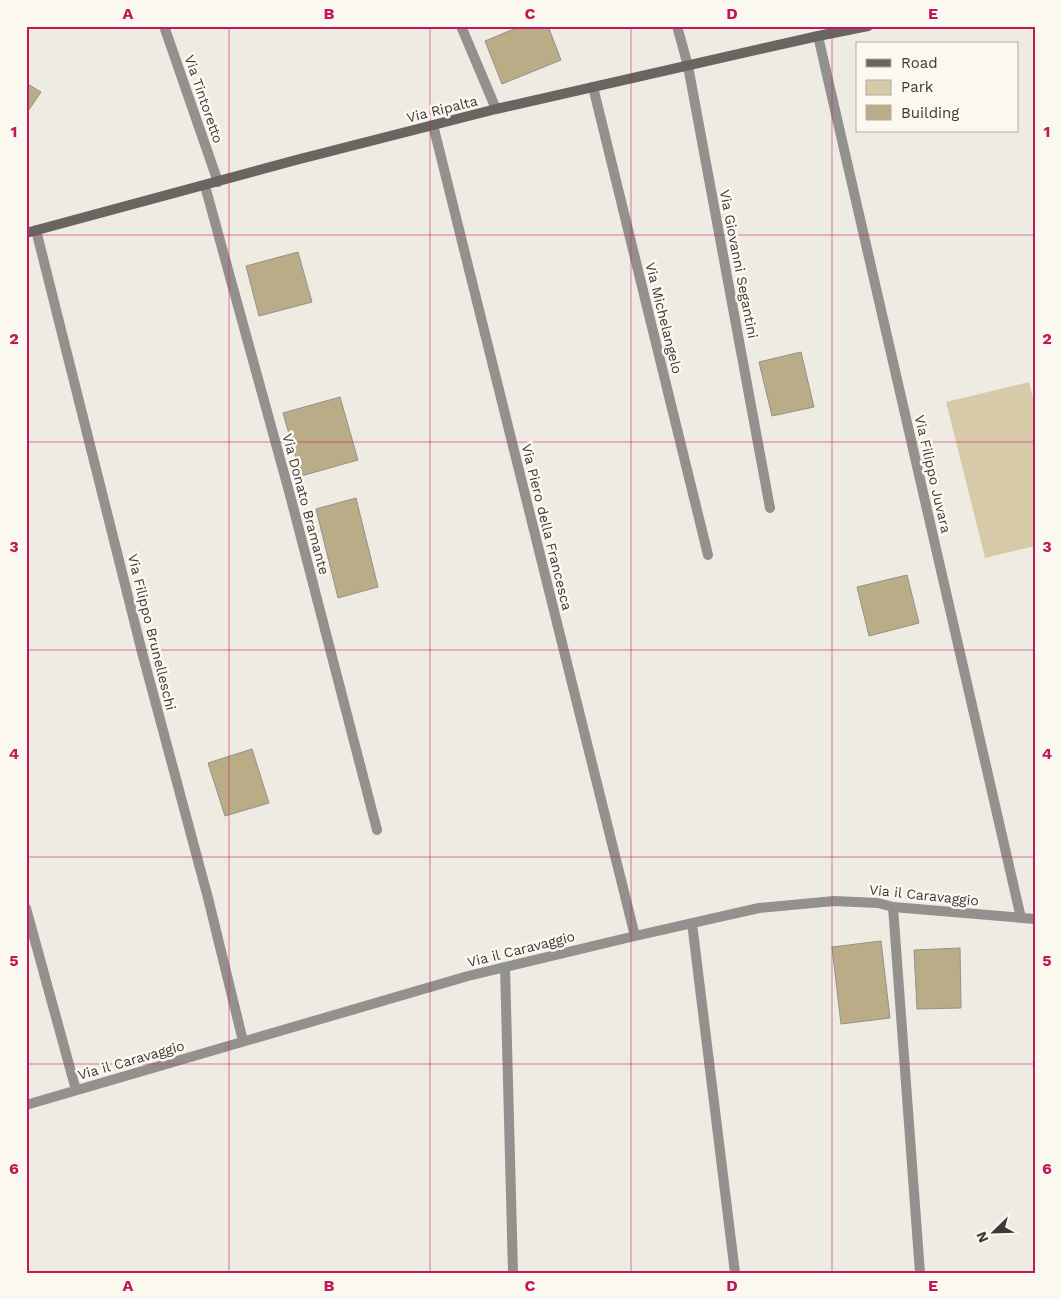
<svg xmlns="http://www.w3.org/2000/svg" width="1061" height="1299" font-family="'Work Sans',sans-serif">
<style>
.green{fill:#d6caa9}
.building{fill:#baac86;stroke:#94928a}
.lines{fill:none;stroke-linecap:round;stroke-linejoin:round}
.street{stroke:#92918e;stroke-width:10}
.secondary{stroke:#686661;stroke-width:10}
.grid{fill:none;stroke:#c2185b;stroke-width:1;stroke-opacity:0.55}
.labels{text-anchor:middle;stroke-width:5;stroke-linejoin:round;paint-order:stroke}
.street-label{font-size:14px;fill:#3b3a37;stroke:#fbf8f0}
.neatline{fill:none;stroke:#c2185b;stroke-width:2}
.grid-label{font-size:16px;text-anchor:middle;font-weight:bold;fill:#c2185b}
</style>
<rect width="100%" height="100%" fill="#eeebe3"/>
<path class="green" d="M1029,382L1035,405V546L985,558L946,402Z"/>
<path class="building" d="M521,26H548L561,60L502,84L485,41Z
M26,83L41,92L26,114Z
M298,252L312,302L259,316L246,266Z
M801,352L814,407L772,416L759,362Z
M340,397L358,460L301,476L283,413Z
M356,498L378,587L338,598L316,509Z
M907,575L919,623L869,636L857,587Z
M252,749L269,803L225,816L208,763Z
M881,941L890,1018L841,1024L832,947Z
M960,948L961,1008L917,1009L914,950Z"/>
<g class="lines">
<path class="street" d="M164,26L218,182
M461,26L496,109
M677,26L688,66L770,508
M818,36L1021,918
M593,87L708,555
M433,125L635,936
M205,186L290,495L377,830
M36,230L143,656L208,898L243,1041
M893,907L920,1273
M26,908L76,1090
M692,923L735,1273
M505,967L513,1273
M26,1105L468,976L635,936L759,908L834,901L878,903L893,907L1035,919"/>
<path class="secondary" d="M26,233L296,160L496,109L818,36L868,26"/>
</g>
<path class="grid" d="M229,26V1273M430,26V1273M631,26V1273M832,26V1273M26,235H1035M26,442H1035M26,650H1035M26,857H1035M26,1064H1035"/>
<g class="labels">
<g class="street-label">
<text transform="translate(204 99) rotate(71)" y="5">Via Tintoretto</text>
<text transform="translate(442 109) rotate(-14)" y="5">Via Ripalta</text>
<text transform="translate(739 264) rotate(79)" y="5">Via Giovanni Segantini</text>
<text transform="translate(664 318) rotate(76)" y="5">Via Michelangelo</text>
<text transform="translate(933 474) rotate(77)" y="5">Via Filippo Juvara</text>
<text transform="translate(306 504) rotate(75)" y="5">Via Donato Bramante</text>
<text transform="translate(547 527) rotate(76)" y="5">Via Piero della Francesca</text>
<text transform="translate(152 632) rotate(76)" y="5">Via Filippo Brunelleschi</text>
<text transform="translate(924 895) rotate(6)" y="5">Via il Caravaggio</text>
<text transform="translate(521 949) rotate(-14)" y="5">Via il Caravaggio</text>
<text transform="translate(131 1060) rotate(-16)" y="5">Via il Caravaggio</text>
</g>
</g>
<rect width="1061" height="1299" fill="none" stroke="#fbf8f0" stroke-width="55"/>
<rect x="856" y="42" width="162" height="90" fill="#fbf8f0" stroke="#aeaca6"/>
<rect x="866" y="59" width="25" height="8" fill="#686661" stroke="#aeaca6"/>
<text x="901" y="68" font-size="15" fill="#3b3a37">Road</text>
<rect x="866" y="80" width="25" height="15" fill="#d6caa9" stroke="#aeaca6"/>
<text x="901" y="92" font-size="15" fill="#3b3a37">Park</text>
<rect x="866" y="105" width="25" height="15" fill="#baac86" stroke="#aeaca6"/>
<text x="901" y="118" font-size="15" fill="#3b3a37">Building</text>
<g transform="translate(994 1232) rotate(247)" stroke="#fbf8f0" stroke-width="4" paint-order="stroke">
<path d="M0-4L9 19L0 12L-9 19Z" fill="#3b3a37"/>
<text y="-8" font-size="14" font-weight="bold" text-anchor="middle" fill="#3b3a37">N</text>
</g>
<rect x="28" y="28" width="1006" height="1244" class="neatline"/>
<g class="grid-label">
<text x="128" y="19">A</text>
<text x="329" y="19">B</text>
<text x="530" y="19">C</text>
<text x="732" y="19">D</text>
<text x="933" y="19">E</text>
<text x="14" y="137">1</text>
<text x="1047" y="137">1</text>
<text x="14" y="344">2</text>
<text x="1047" y="344">2</text>
<text x="14" y="552">3</text>
<text x="1047" y="552">3</text>
<text x="14" y="759">4</text>
<text x="1047" y="759">4</text>
<text x="14" y="966">5</text>
<text x="1047" y="966">5</text>
<text x="14" y="1174">6</text>
<text x="1047" y="1174">6</text>
<text x="128" y="1291">A</text>
<text x="329" y="1291">B</text>
<text x="530" y="1291">C</text>
<text x="732" y="1291">D</text>
<text x="933" y="1291">E</text>
</g>
</svg>
